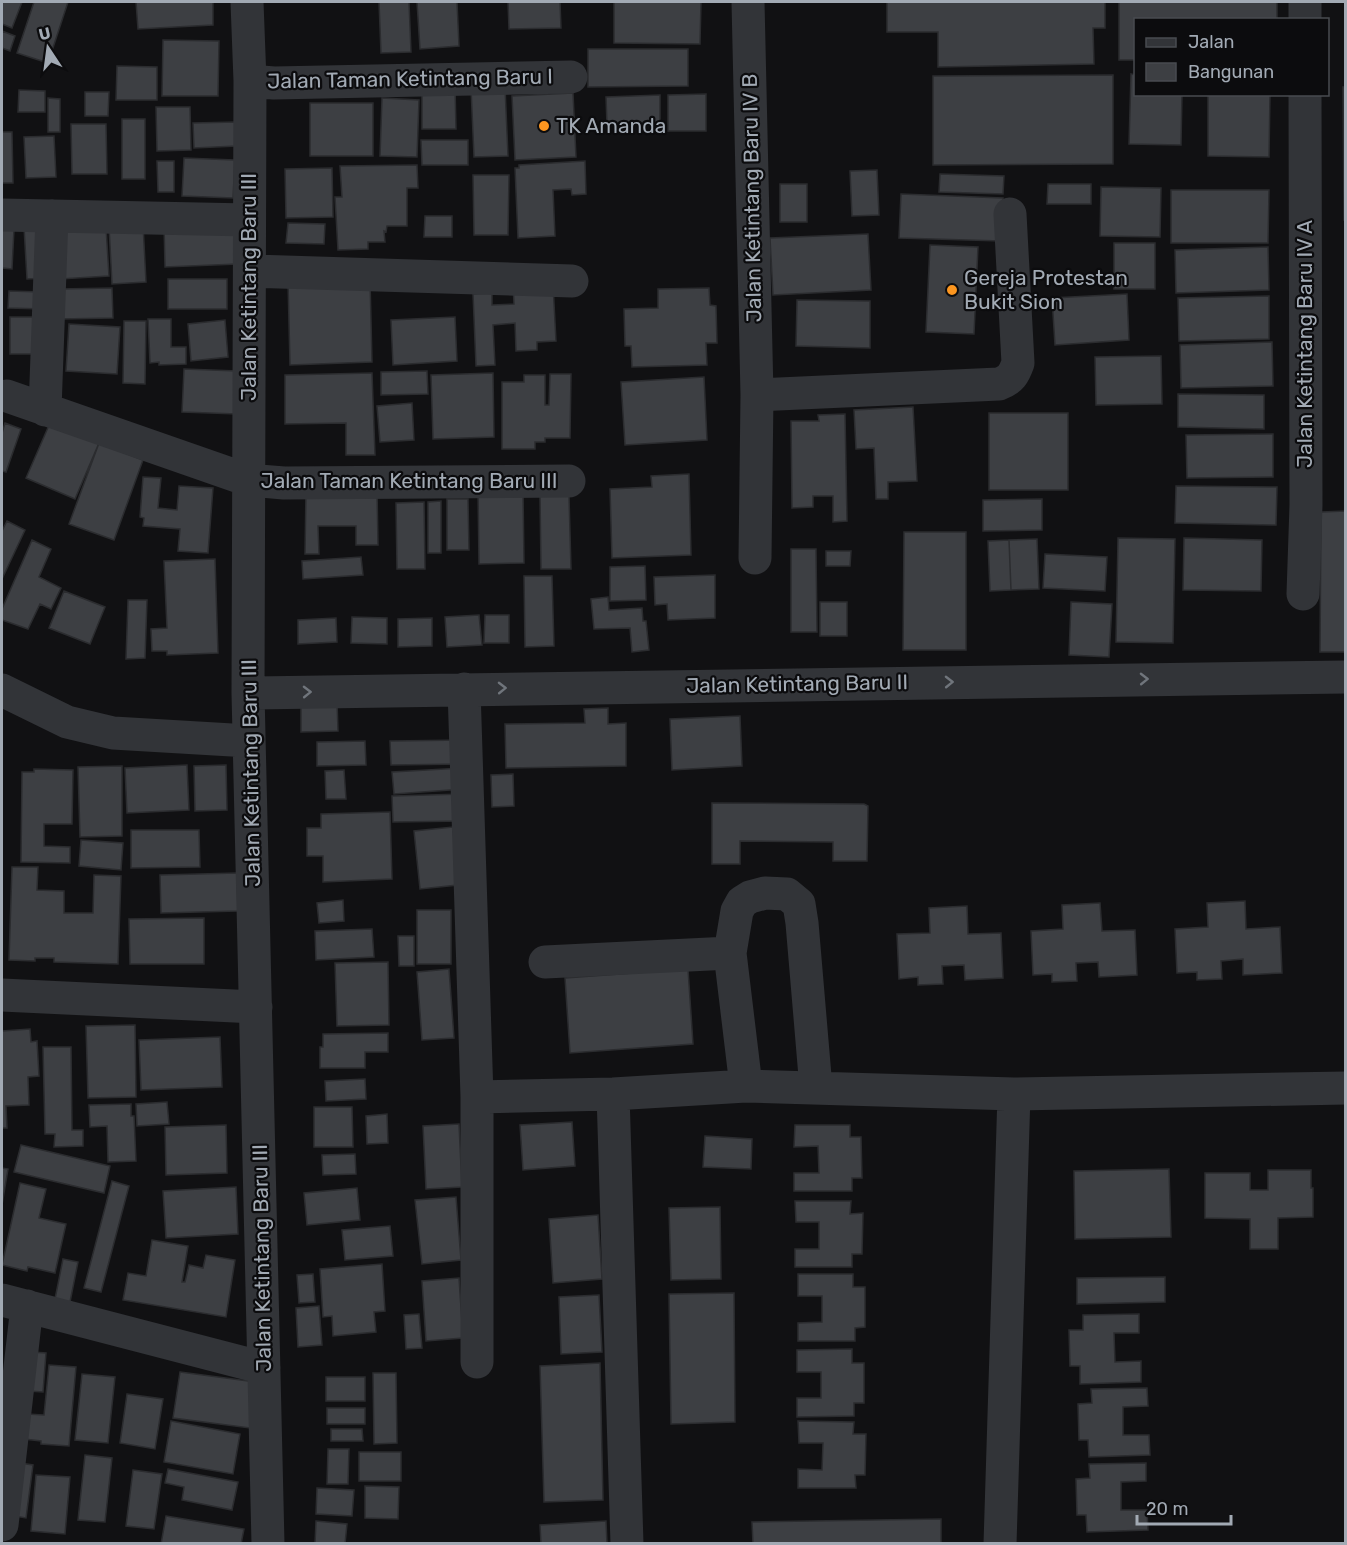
<svg xmlns="http://www.w3.org/2000/svg" width="1347" height="1545" font-family="Rubik,sans-serif">
<style>
.building{fill:#3d3f43;stroke:#2b2c2f;stroke-width:1.5}
.lines{fill:none;stroke-linecap:round;stroke-linejoin:round}
.minor{stroke:#323438;stroke-width:33}
.oneway{stroke:#70757c}
.poi-dot{fill:#fc9620;stroke:#0c0c0e;stroke-width:2}
.labels{text-anchor:middle;stroke-width:4.5;stroke-linejoin:round;paint-order:stroke}
.street-label{font-size:21px;fill:#a2aab4;stroke:#0c0c0e}
.poi-label{font-size:21px;fill:#a2aab4;stroke:#0c0c0e;text-anchor:start}
</style>
<rect width="100%" height="100%" fill="#111113"/>
<path class="building" d="M2,2H22L12,28L2,24Z
M34,2H68L48,63L17,53Z
M136,2H213V25L138,29Z
M379,2H409L411,52L381,53Z
M417,2H457L459,46L420,49Z
M508,2H560L561,28L509,29Z
M614,2H701L700,44L614,43Z
M887,2H1105V28H1093L1094,64L938,67V32H887Z
M1119,2H1277V20H1136V60H1119Z
M2,31L15,36L10,51L2,48Z
M163,40L219,41L218,96H162Z
M588,49H688V86L588,87Z
M117,66L157,67V100H116Z
M1131,74L1136,75V94H1182L1181,145L1129,144Z
M1113,75V164L933,165V76Z
M422,86H455L456,129H422Z
M505,87L508,156L474,157L471,88Z
M1343,87H1346V220H1344Z
M19,90L45,91V112H18Z
M85,92H109L108,116H85Z
M573,93L576,157L515,160L512,96Z
M706,94V131H668V95Z
M1208,94H1270L1269,157L1208,156Z
M660,95V123L607,125L606,97Z
M48,98L60,99V132H48Z
M382,98L419,100L417,157L380,156Z
M310,103H373V156H310Z
M156,107H190L191,150L157,151Z
M122,119H145V179H122Z
M236,122L237,146L194,148L193,123Z
M71,124H106L107,174H72Z
M2,132H12L13,183H2Z
M54,136L56,177L26,178L24,137Z
M421,140H468V165H422Z
M184,158L235,160L233,198L182,196Z
M157,161H174V192H158Z
M585,161L586,194L572,195L571,189L553,190L555,236L518,238L515,168H519V165Z
M417,165L418,188H407V226H387L386,232L384,231L385,242H368V249L338,250L335,197H342L340,166Z
M332,168L333,217L286,218L285,169Z
M877,170L879,215L852,216L850,171Z
M940,174L1004,176L1003,194L939,192Z
M473,175H509L508,235H474Z
M780,184H807V222H780Z
M1048,184H1091V204H1047Z
M1101,187L1161,188L1160,237L1100,236Z
M1171,190H1269L1268,243H1171Z
M901,194L1003,198L1001,241L899,238Z
M425,216H452V237H424Z
M236,222L238,264L165,267L164,225Z
M288,223L325,224L324,244L286,243Z
M143,224L146,282L112,284L109,226Z
M44,226L46,278L27,279L24,227Z
M106,227L109,276L60,279L57,230Z
M2,228L14,229L12,269L2,268Z
M868,234L871,290L773,295L770,238Z
M1114,243H1155V289H1114Z
M930,245L978,247L974,334L926,332Z
M1268,247L1269,290L1176,293L1175,250Z
M168,279H227V309H168Z
M370,279L372,362L290,365L288,282Z
M513,284H553L556,341L537,342V350L516,351L515,323L493,325L495,365L476,366L473,294L492,293V305L514,304Z
M112,288L113,318L60,319L59,289Z
M709,288L710,305L716,306L717,343H706L707,365L632,367L631,346H625L624,309L658,308V289Z
M9,291L43,292V309L8,308Z
M1127,294L1129,340L1055,345L1052,298Z
M1269,296V339L1179,341L1178,298Z
M797,300L870,301V348L796,346Z
M10,317H34L35,354H10Z
M455,317L457,361L393,365L391,320Z
M148,319H171V347H186V364L159,365V362L150,363Z
M225,320L228,357L191,361L188,324Z
M124,321H146L145,384L123,383Z
M69,324L120,327L117,374L66,371Z
M1272,342L1273,386L1181,388L1180,345Z
M1161,356L1162,404L1096,405L1095,357Z
M184,369L238,371L237,414L182,412Z
M427,371L428,394L381,395V372Z
M372,373L375,455H346V423L285,424V375Z
M493,373L494,437L433,439L431,375Z
M550,374H571L570,438H545V442H535V449H502V382H524V375H545V405H549Z
M704,377L707,440L625,445L621,382Z
M1178,394L1264,395V429L1178,427Z
M412,403L414,440L380,442L377,406Z
M913,407L917,481L888,482V499H876L874,448L856,449L854,410Z
M989,413H1068V490H989Z
M845,414L847,521L833,522V496H813V507L792,508L791,421H819L818,415Z
M5,423L21,429L6,472L2,471V433Z
M50,423L99,443L75,499L26,478Z
M1273,434V477L1187,478L1186,435Z
M99,443L143,460L114,540L69,524Z
M689,474L691,555L612,558L610,489L652,487L651,476Z
M143,477L161,478L158,508L177,510L179,486L213,488L208,553L178,551L180,529L143,526L144,518L140,517Z
M1176,486L1277,487L1276,525L1175,523Z
M377,489L378,545H356V526H318L319,554H305L306,490Z
M478,491H523L524,563L479,564Z
M540,496H569L571,569H541Z
M447,499H468L469,550H447Z
M1042,499V530L983,531V500Z
M441,501V553H428V502Z
M424,502L425,569H397L396,503Z
M1346,511V652H1320L1321,512Z
M7,521L25,530L2,579V531Z
M904,532H966V650H903Z
M1118,538L1175,539L1173,643L1116,642Z
M1184,538L1262,540L1261,591L1183,590Z
M1037,539L1039,589L1011,590L1009,540Z
M32,540L51,549L39,577L61,588L51,609L40,604L28,629L2,620V609Z
M1009,540L1011,590L990,591L988,541Z
M791,549H816L817,632H791Z
M826,551H851L850,566H826Z
M1045,554L1107,557L1105,591L1043,588Z
M361,557L363,575L303,579L302,561Z
M215,559L218,653L167,655V651H152L151,629L167,628L164,561Z
M645,566L646,600L610,601V567Z
M715,575V618L668,620L667,604L655,605L654,577Z
M524,576H552L554,646L525,647Z
M64,591L105,607L90,644L49,628Z
M608,597L609,610L642,608L643,621H646L649,650L632,652L630,628L594,629L591,599Z
M128,600H147L145,658L126,659Z
M820,602H847V636H820Z
M1071,602L1112,604L1109,657L1069,655Z
M479,615L482,645L447,647L445,617Z
M485,615H509V643H484Z
M352,617L387,618V644L351,643Z
M336,618L337,642L298,644V620Z
M432,618V646L398,647V619Z
M301,701H337L338,731L301,732Z
M608,708V724L626,723V766L506,768L505,724L585,723L584,709Z
M740,716L742,766L672,770L670,719Z
M465,740V764L391,765L390,741Z
M365,741L366,765L317,766V742Z
M187,765L189,810L127,813L125,768Z
M226,765L227,810L195,811L194,766Z
M122,766V836L80,837L78,767Z
M462,768L464,789L394,794L392,772Z
M34,769L73,770L72,824H44V846L70,847V863L21,862L22,772H34Z
M344,770L346,799H326L325,771Z
M513,774L514,806L492,807L491,775Z
M464,794L465,821L393,822L392,796Z
M712,803L864,804L868,806L867,861H833V842L740,841V864H712Z
M390,812L392,879L323,882V856H307V828H321V814Z
M453,827L458,885L420,889L414,831Z
M131,830H199L200,867L131,868Z
M81,840L123,843L121,870L79,866Z
M12,867H38L37,890L64,891V913H93L94,875L121,876L118,964L54,962V958H35V961L9,960Z
M237,873L238,911L161,913L160,875Z
M343,900L344,921L319,923L317,903Z
M1245,901L1246,929L1280,927L1282,973L1243,975V959L1221,961L1222,979L1197,980V972L1177,973L1175,929L1208,927L1207,903Z
M1100,903L1102,931L1135,930L1137,975L1099,977L1098,962L1076,963L1077,981L1052,982V974L1033,975L1031,931L1063,929L1062,905Z
M967,906L968,934L1001,933L1003,978L965,980L964,965L942,966L943,984L918,985V977L899,979L897,934L930,933L929,908Z
M417,910H451V964H417Z
M204,918V964H130L129,919Z
M372,929L374,957L316,960L315,931Z
M398,936H414V966H399Z
M388,962L389,1025L337,1026L335,963Z
M449,969L454,1038L422,1040L417,972Z
M688,969L693,1044L570,1053L565,978Z
M135,1025L136,1097L88,1098L86,1026Z
M30,1029L31,1042L37,1041L39,1076L28,1077L29,1105L6,1106L7,1128H2V1031Z
M388,1033V1052H365V1068H320V1047H323V1034Z
M220,1037L222,1087L141,1090L139,1040Z
M43,1047H71L72,1130H83V1146L54,1147L55,1134H45Z
M365,1079L366,1099L326,1101L325,1081Z
M167,1102L169,1124L137,1126L136,1104Z
M131,1104V1116H134L136,1161L108,1162L107,1126L90,1127L89,1105Z
M314,1107H352L353,1147H314Z
M387,1114L388,1143L367,1144L366,1116Z
M572,1122L575,1166L523,1170L520,1125Z
M459,1124L462,1187L426,1189L423,1126Z
M226,1125L227,1173L166,1175L165,1127Z
M795,1125H850V1137H861L862,1178H852V1191H794V1173H819L818,1146L794,1147Z
M705,1136L752,1139L751,1169L703,1167Z
M21,1145L110,1166L104,1193L14,1172Z
M355,1154L356,1174L323,1175L322,1155Z
M2,1168L8,1169L2,1205Z
M1169,1169L1171,1237L1075,1239L1074,1171Z
M1268,1170H1311V1188H1313V1217L1278,1218V1249H1250V1219L1205,1218V1173H1250V1190H1268Z
M112,1181L129,1186L101,1292L84,1288Z
M20,1183L46,1189L39,1218L66,1224L55,1273L28,1267L27,1271L2,1265Z
M236,1187L238,1234L166,1238L163,1191Z
M357,1188L360,1220L307,1225L304,1193Z
M456,1197L461,1260L422,1264L415,1200Z
M795,1201H851L850,1214L863,1213L862,1254H852V1267H795V1249H819V1222H796Z
M720,1207L721,1279L671,1280L669,1208Z
M598,1215L602,1279L553,1283L549,1219Z
M390,1226L393,1256L345,1260L342,1230Z
M152,1240L188,1246L182,1282H185L189,1265L203,1268L206,1255L235,1260L226,1317L123,1300L128,1273L146,1276Z
M63,1259L78,1262L70,1302L55,1299Z
M382,1264L385,1311L374,1312L376,1332L333,1336L332,1316L323,1317L320,1269Z
M313,1274L315,1302L299,1303L297,1275Z
M798,1274H853V1287H865V1327L855,1328V1341H798V1323L822,1322V1296H798Z
M1165,1277V1302L1077,1304V1278Z
M459,1278L463,1338L426,1341L422,1281Z
M734,1293L735,1422L671,1424L669,1294Z
M599,1295L602,1352L561,1354L559,1297Z
M319,1306L322,1345L298,1347L296,1308Z
M419,1314L422,1348L406,1349L404,1315Z
M1139,1314V1333H1114L1115,1362L1141,1361V1382L1080,1384V1366H1070L1069,1330H1083V1315Z
M852,1349V1363H864V1403H854V1416L797,1417V1398H821V1372H797V1350Z
M32,1352L46,1353L43,1392L28,1391Z
M600,1363L603,1500L544,1502L540,1366Z
M49,1365L76,1367L69,1446L41,1444V1441L24,1439L27,1414L44,1415Z
M180,1372L256,1382L250,1428L173,1418Z
M373,1373H396L397,1443L374,1444Z
M82,1374L115,1377L108,1443L75,1440Z
M326,1377H365V1401H326Z
M1147,1388L1148,1406L1123,1407V1435H1149L1150,1455L1089,1457L1088,1440H1079L1078,1404L1092,1403L1091,1389Z
M127,1394L163,1399L155,1449L120,1443Z
M327,1408H365V1424H327Z
M171,1421L240,1434L233,1474L164,1462Z
M798,1421L854,1422L853,1434H866L865,1475H855L856,1488H798V1469L822,1470L823,1443H799Z
M331,1429H362L363,1441H331Z
M328,1449H349L348,1484H327Z
M359,1452H401V1481H359Z
M85,1455L112,1458L105,1522L78,1520Z
M20,1463L33,1465L26,1518L14,1516Z
M1146,1463V1481L1121,1482V1510H1147L1148,1530L1087,1532L1086,1515H1077L1076,1479L1090,1478L1089,1464Z
M168,1469L238,1482L232,1510L182,1500L184,1487L165,1483Z
M133,1470L162,1474L154,1529L126,1526Z
M36,1475L70,1477L65,1534L31,1531Z
M365,1486L399,1487L398,1519L365,1518Z
M317,1488L354,1490L352,1516L316,1514Z
M166,1516L244,1529L241,1544H161Z
M941,1519V1544H753L752,1522Z
M316,1521L347,1524L345,1544H315Z
M606,1521L607,1544H541L540,1525Z"/>
<g class="lines">
<path class="minor" d="M247,2L250,81L248,693L268,1544
M748,2L757,395L755,558
M1305,2V20
M250,81L274,83L571,77
M2,215L249,220
M250,271L572,281
M757,395L999,384C1011,380 1014,374 1018,363L1010,214
M7,396L248,480L284,483L569,481
M45,410L52,216
M1303,594L1306,505L1305,94
M464,689L477,1097
M2,690L67,722L113,733L249,741
M248,693L1346,677
M545,962L730,953
M2,995L256,1007
M746,1086L730,953L737,911L742,902L750,897L765,893L787,894L799,904L802,923L816,1088
M613,1094L627,1544
M2,1300L264,1368
M477,1362V1097L613,1094L746,1086L1014,1094L1346,1088
M2,1525L27,1306
M1000,1544L1014,1094"/>
</g>
<defs><path id="oneway-chevron" d="M-2-3.5L2.5 0L-2 3.5" fill="none" stroke-width="1.6" stroke-linecap="round" stroke-linejoin="round" transform="scale(1.5)"/></defs>
<g class="oneway">
<use href="#oneway-chevron" transform="translate(1144 679) rotate(-1)"/>
<use href="#oneway-chevron" transform="translate(949 682) rotate(-1)"/>
<use href="#oneway-chevron" transform="translate(502 688) rotate(-1)"/>
<use href="#oneway-chevron" transform="translate(307 692) rotate(-1)"/>
</g>
<g class="poi-dot">
<circle cx="544" cy="126" r="6"/>
<circle cx="952" cy="290" r="6"/>
</g>
<g class="labels">
<g class="street-label">
<text transform="translate(410 79) rotate(-1)" y="7">Jalan Taman Ketintang Baru I</text>
<text transform="translate(752 198) rotate(-91)" y="7">Jalan Ketintang Baru IV B</text>
<text transform="translate(249 287) rotate(-90)" y="7">Jalan Ketintang Baru III</text>
<text transform="translate(1305 344) rotate(-90)" y="7">Jalan Ketintang Baru IV A</text>
<text x="409" y="488">Jalan Taman Ketintang Baru III</text>
<text transform="translate(797 684) rotate(-1)" y="7">Jalan Ketintang Baru II</text>
<text transform="translate(251 773) rotate(-91)" y="7">Jalan Ketintang Baru III</text>
<text transform="translate(262 1258) rotate(-91)" y="7">Jalan Ketintang Baru III</text>
</g>
<g class="poi-label">
<text x="556" y="133">TK Amanda</text>
<text x="964" y="285">Gereja Protestan<tspan x="964" dy="24">Bukit Sion</tspan></text>
</g>
</g>
<rect width="1347" height="1545" fill="none" stroke="#a2aab4" stroke-width="6"/>
<rect x="1134" y="18" width="195" height="78" fill="#0c0c0e" stroke="#484b50" stroke-width="1.5"/>
<rect x="1146" y="38" width="30" height="9" fill="#323438" stroke="#484b50" stroke-width="1.5"/>
<text x="1188" y="48" font-size="18" fill="#a2aab4">Jalan</text>
<rect x="1146" y="63" width="30" height="18" fill="#3d3f43" stroke="#484b50" stroke-width="1.5"/>
<text x="1188" y="78" font-size="18" fill="#a2aab4">Bangunan</text>
<g transform="translate(48 48) rotate(347)" stroke="#0c0c0e" stroke-width="4.5" paint-order="stroke">
<path d="M0-4.5L10 22L0 15L-10 22Z" fill="#a2aab4"/>
<text y="-9" font-size="16" font-weight="bold" text-anchor="middle" fill="#a2aab4">U</text>
</g>
<path d="M1137 1515v9h94v-9" fill="none" stroke="#a2aab4" stroke-width="3"/>
<text x="1146" y="1515" font-size="18" fill="#a2aab4" stroke="#0c0c0e" stroke-width="4.5" paint-order="stroke">20 m</text>
</svg>
